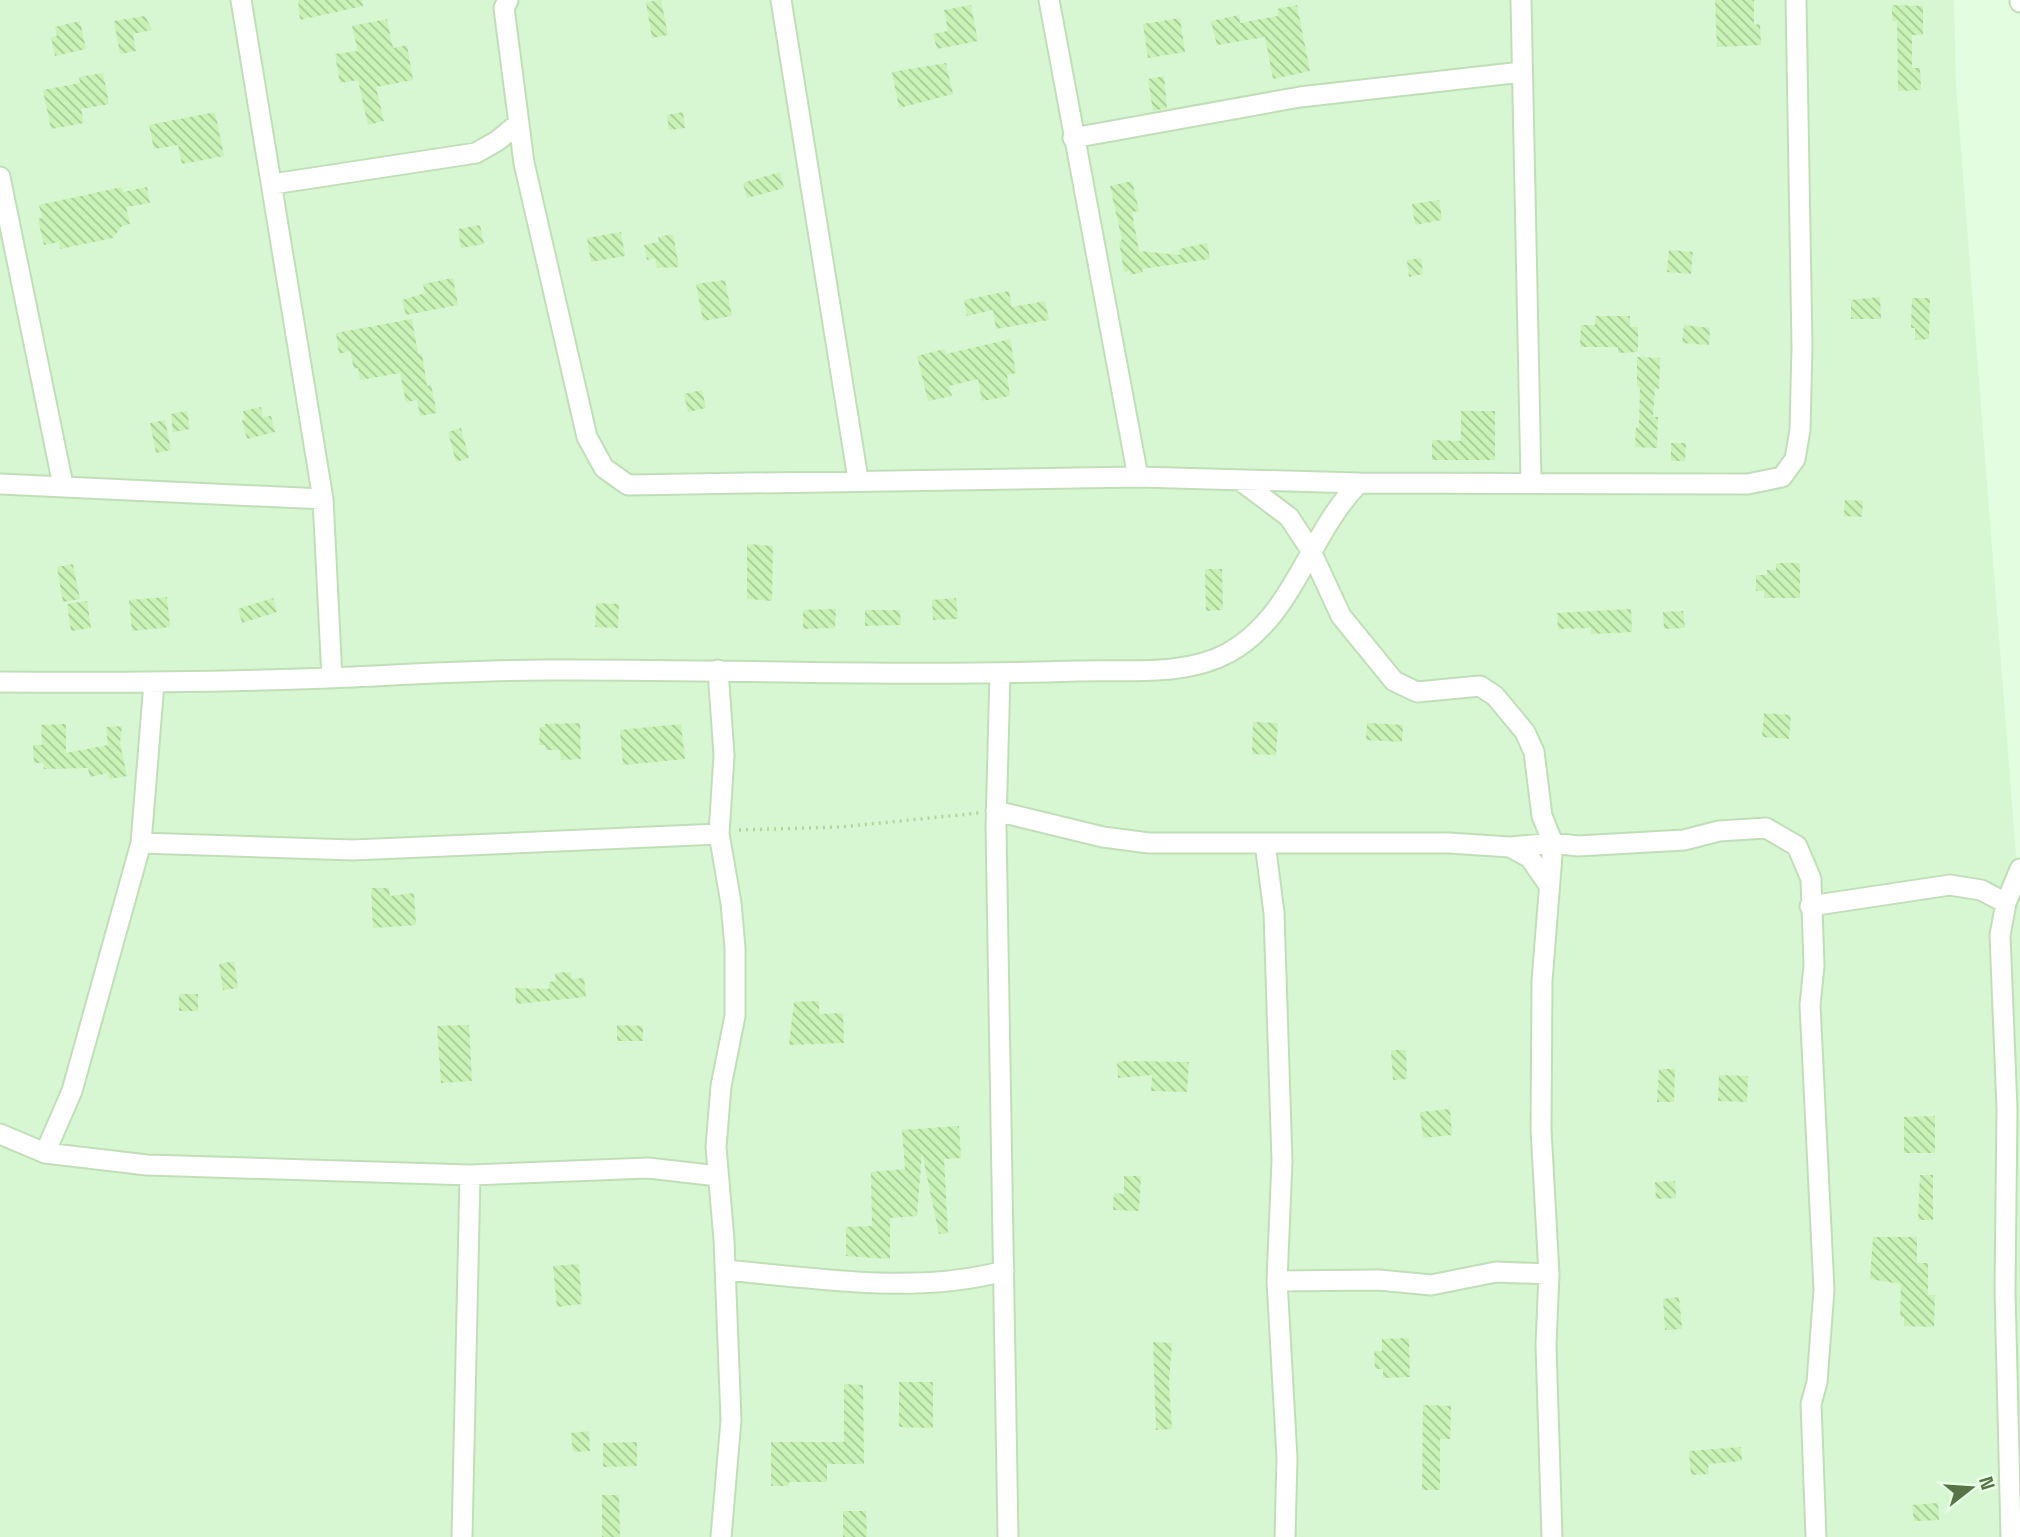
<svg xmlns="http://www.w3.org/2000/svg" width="2020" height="1537" font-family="'Space Grotesk',sans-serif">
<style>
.residential{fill:#d6f7d1}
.building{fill:url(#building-back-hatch)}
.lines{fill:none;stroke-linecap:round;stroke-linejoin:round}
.street-casing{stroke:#c1deb8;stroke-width:23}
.path{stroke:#add89a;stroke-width:3.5;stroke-dasharray:2 5;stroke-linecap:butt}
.street{stroke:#fff;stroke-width:19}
</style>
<defs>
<pattern id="building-back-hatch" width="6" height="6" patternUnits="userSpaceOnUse" patternTransform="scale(1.75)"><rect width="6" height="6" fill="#c9f3b6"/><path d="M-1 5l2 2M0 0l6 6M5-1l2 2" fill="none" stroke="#a6c996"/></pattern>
</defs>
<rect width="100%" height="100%" fill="#e2fddf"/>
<path class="residential" d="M0,0H1954L1956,86L2020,907V1537H0Z"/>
<path class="building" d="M298,0H362L363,6L300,20Z
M661,0L668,35L652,38L646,2Z
M1715,0H1754V25L1760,24L1761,45L1717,47Z
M971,5L978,41L937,49L933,34L948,31L944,10Z
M1297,5L1310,71L1273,79L1265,37L1217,45L1211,21L1239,15L1240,23L1278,16L1277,9Z
M1892,5L1923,6V35H1912V68H1920L1921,90L1898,91L1897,21H1892Z
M145,16L152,30L133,34L136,51L120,54L114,21Z
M1180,18L1185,52L1148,58L1143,24Z
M387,19L393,48L407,45L413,80L376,87L384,121L368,125L358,80L340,83L335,54L358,51L352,26Z
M80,21L86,49L55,56L51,37L57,36L55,27Z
M946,63L953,94L899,108L892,72Z
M103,73L109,104L81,109L84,123L51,129L43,90L80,83L79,77Z
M1164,76L1167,108L1153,111L1148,79Z
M215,112L224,156L182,164L178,145L154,149L149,125Z
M683,112L685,128L669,130L667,115Z
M780,172L784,188L747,198L743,183Z
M1132,181L1139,211L1132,212L1139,251L1180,255L1179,249L1207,243L1210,259L1142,269L1143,272L1130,275V271L1124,272L1119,241L1122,240L1110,186Z
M122,187L123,192L147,187L150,203L126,207L130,224L122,226L113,238L60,249L59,242L44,245L38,219L42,218L39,205Z
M1439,200L1442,220L1415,225L1412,204Z
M480,225L484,244L461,248L458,229Z
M621,232L625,256L591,262L587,238Z
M673,234L679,267L657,268L655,258L647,260L644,245L659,242L658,237Z
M1669,250L1693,252L1691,274L1667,272Z
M1421,258L1423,274L1409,277L1407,260Z
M453,278L458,305L406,315L402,300L425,293L423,284Z
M725,280L732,316L703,321L696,284Z
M1009,291L1012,307L1045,301L1049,320L996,329L993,310L967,316L964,300Z
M1880,297L1881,319H1851V300Z
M1912,298H1930L1929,339L1915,340V328H1911Z
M1595,316H1630V327H1638V352L1618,353V347H1580L1581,325H1595Z
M412,319L418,354H422L427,386L431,385L437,413L420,416L417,400L406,402L400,373L360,380L358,368L354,369L350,351L339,354L336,333Z
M1684,325L1710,328L1709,345L1682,343Z
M1010,339L1016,373L1007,375L1010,396L982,401L978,379L949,386L952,396L928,401L917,356L944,349L946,354Z
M1637,357L1660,358L1659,389L1655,388L1653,417H1658L1657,448L1635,447L1636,427L1639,428L1640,388L1637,385Z
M702,390L706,408L688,412L684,394Z
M261,407L263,417L271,416L275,432L247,439L242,420L245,419L243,411Z
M187,411L190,429L173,432L171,414Z
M1461,411H1495V460H1432V440L1461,441Z
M165,420L171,450L156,453L150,423Z
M461,428L469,458L456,462L448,432Z
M1671,443H1686L1685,461H1671Z
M1845,500L1863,501L1862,517L1844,516Z
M747,544L773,546L772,601L747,599Z
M1776,563H1800V598H1764V591H1756V575H1767V570H1776Z
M73,564L80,599L63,602L57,567Z
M1205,569H1222L1223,610L1206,611Z
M167,597L170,627L132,631L129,600Z
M273,598L277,612L242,623L238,609Z
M956,598L958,619L933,620L932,600Z
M87,601L91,628L71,631L67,604Z
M596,603L619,604L618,628L595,627Z
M836,609L835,628L803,629V610Z
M1631,609L1632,632L1591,634V628L1558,629L1557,613Z
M865,610H900L901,625L865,626Z
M1683,611L1685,628L1664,629L1663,612Z
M1764,713L1791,715L1789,739L1762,737Z
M1253,722L1278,723L1276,755L1252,754Z
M580,723L581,759L561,760L560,750H546L545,745H539L540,727H545V724Z
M1367,723L1403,725L1402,742L1366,740Z
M66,724V753L108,745L106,727L122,726L120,743L127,776L109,779L108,773L90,777L88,768L44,769L43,763H34L33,745H42L41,725Z
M681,724L685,759L623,765L620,730Z
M371,888H389L390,896L414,893L416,925L373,928Z
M234,961L238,988L223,990L219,964Z
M571,972L572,979L584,978L586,997L516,1004L515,988L549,989V982L556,981L555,973Z
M179,994H198V1011H179Z
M819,1001V1014L843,1013L844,1043L789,1045L794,1002Z
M469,1025L472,1081L441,1083L437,1026Z
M617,1025L643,1026V1041H617Z
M1391,1050H1406L1407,1079L1393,1080Z
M1124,1061L1189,1062L1187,1092L1151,1091L1152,1075L1118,1078L1117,1063Z
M1659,1069H1675L1674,1102H1657Z
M1719,1075L1748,1076L1747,1102L1718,1101Z
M1450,1109L1452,1135L1423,1138L1420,1112Z
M1935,1116V1153H1904V1117Z
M959,1126L961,1158L944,1159L948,1233L939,1234L922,1153L917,1216L890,1218V1259L846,1256V1227L872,1226L871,1172L905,1169L902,1130Z
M1920,1175H1933V1220H1918Z
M1124,1176H1141L1139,1211L1113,1210L1114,1193L1124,1194Z
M1675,1181L1676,1198L1656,1199L1655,1182Z
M1873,1237H1917V1263H1928V1295H1935L1934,1327L1904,1326V1317H1900L1901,1284L1870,1279Z
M579,1264L582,1304L557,1307L553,1266Z
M1679,1297L1682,1329L1665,1330L1663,1299Z
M1409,1338L1410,1377L1383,1378V1369H1375L1374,1351H1382V1339Z
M1153,1342L1172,1343L1169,1383L1172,1429L1156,1430Z
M899,1382H933V1428L899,1427Z
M844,1384L863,1385L864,1464H827V1482H789L788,1486H771V1442H844Z
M1423,1405L1451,1406L1450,1439H1440V1490H1422Z
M589,1431L590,1451L573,1452L571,1433Z
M637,1442V1466L603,1467V1443Z
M1741,1447L1742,1461L1708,1464L1709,1474L1691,1475L1689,1451Z
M602,1495H619L620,1537H602Z
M1938,1503L1939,1520L1914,1521L1912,1505Z
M843,1511H866L867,1537H843Z"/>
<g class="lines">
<g class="street-casing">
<path id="street" d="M241,0L323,499L332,678
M508,0L504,8L524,163L587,437L604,468L628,485L1138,477L1359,483L1748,484L1782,477L1795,459L1800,430L1802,346L1796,0
M781,0L858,479
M1049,0L1138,477
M1521,0L1531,481
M2020,0V2
M1073,138L1300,97L1522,72
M0,177L63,485
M273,184L476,153L497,141L519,123
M1241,481L1289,517L1310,549L1341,616L1394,681L1417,692L1480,686L1495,696L1525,732L1534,752L1542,816L1553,843L1542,981L1541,1129L1549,1274L1546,1345L1552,1537
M0,484L323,499
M718,670L724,755L719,834L731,903L735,948V1016L721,1086L716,1147L724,1240L731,1420L721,1537
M1000,673L996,826L1008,1537
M0,682C109,683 218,682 328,678C400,675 473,670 546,670C723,669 900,677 1077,671C1125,669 1184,677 1228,653C1294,617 1308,535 1359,483
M996,811L1103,837L1149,843H1449L1510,847L1553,843L1578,846L1684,840L1719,831L1766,828L1797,846L1811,879L1814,966L1810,1005L1824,1290L1817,1382L1811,1404L1816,1537
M141,843L353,850L719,834
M1265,843L1274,913L1282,1161L1277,1281L1287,1458L1285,1537
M1510,847L1530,858L1548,884
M1810,906L1950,885L1981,890L2006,903
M0,1134L45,1153L147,1165L470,1175L648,1168L718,1176
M45,1153L72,1091L141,843L154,683
M725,1270C815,1278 915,1295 1004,1271
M1277,1281L1379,1280L1431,1285L1496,1272L1549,1274
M462,1537L470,1175
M2011,1537L2005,1291L2007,1109L2000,935L2006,903L2020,869"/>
</g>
<path class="path" d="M739,830L840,827L979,813"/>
<use href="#street" class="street"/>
</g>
<g transform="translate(1971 1488) rotate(73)" stroke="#e9ffe6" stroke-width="5" paint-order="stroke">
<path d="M0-5L12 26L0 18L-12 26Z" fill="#567446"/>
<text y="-10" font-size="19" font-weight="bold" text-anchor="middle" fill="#567446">N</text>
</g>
</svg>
